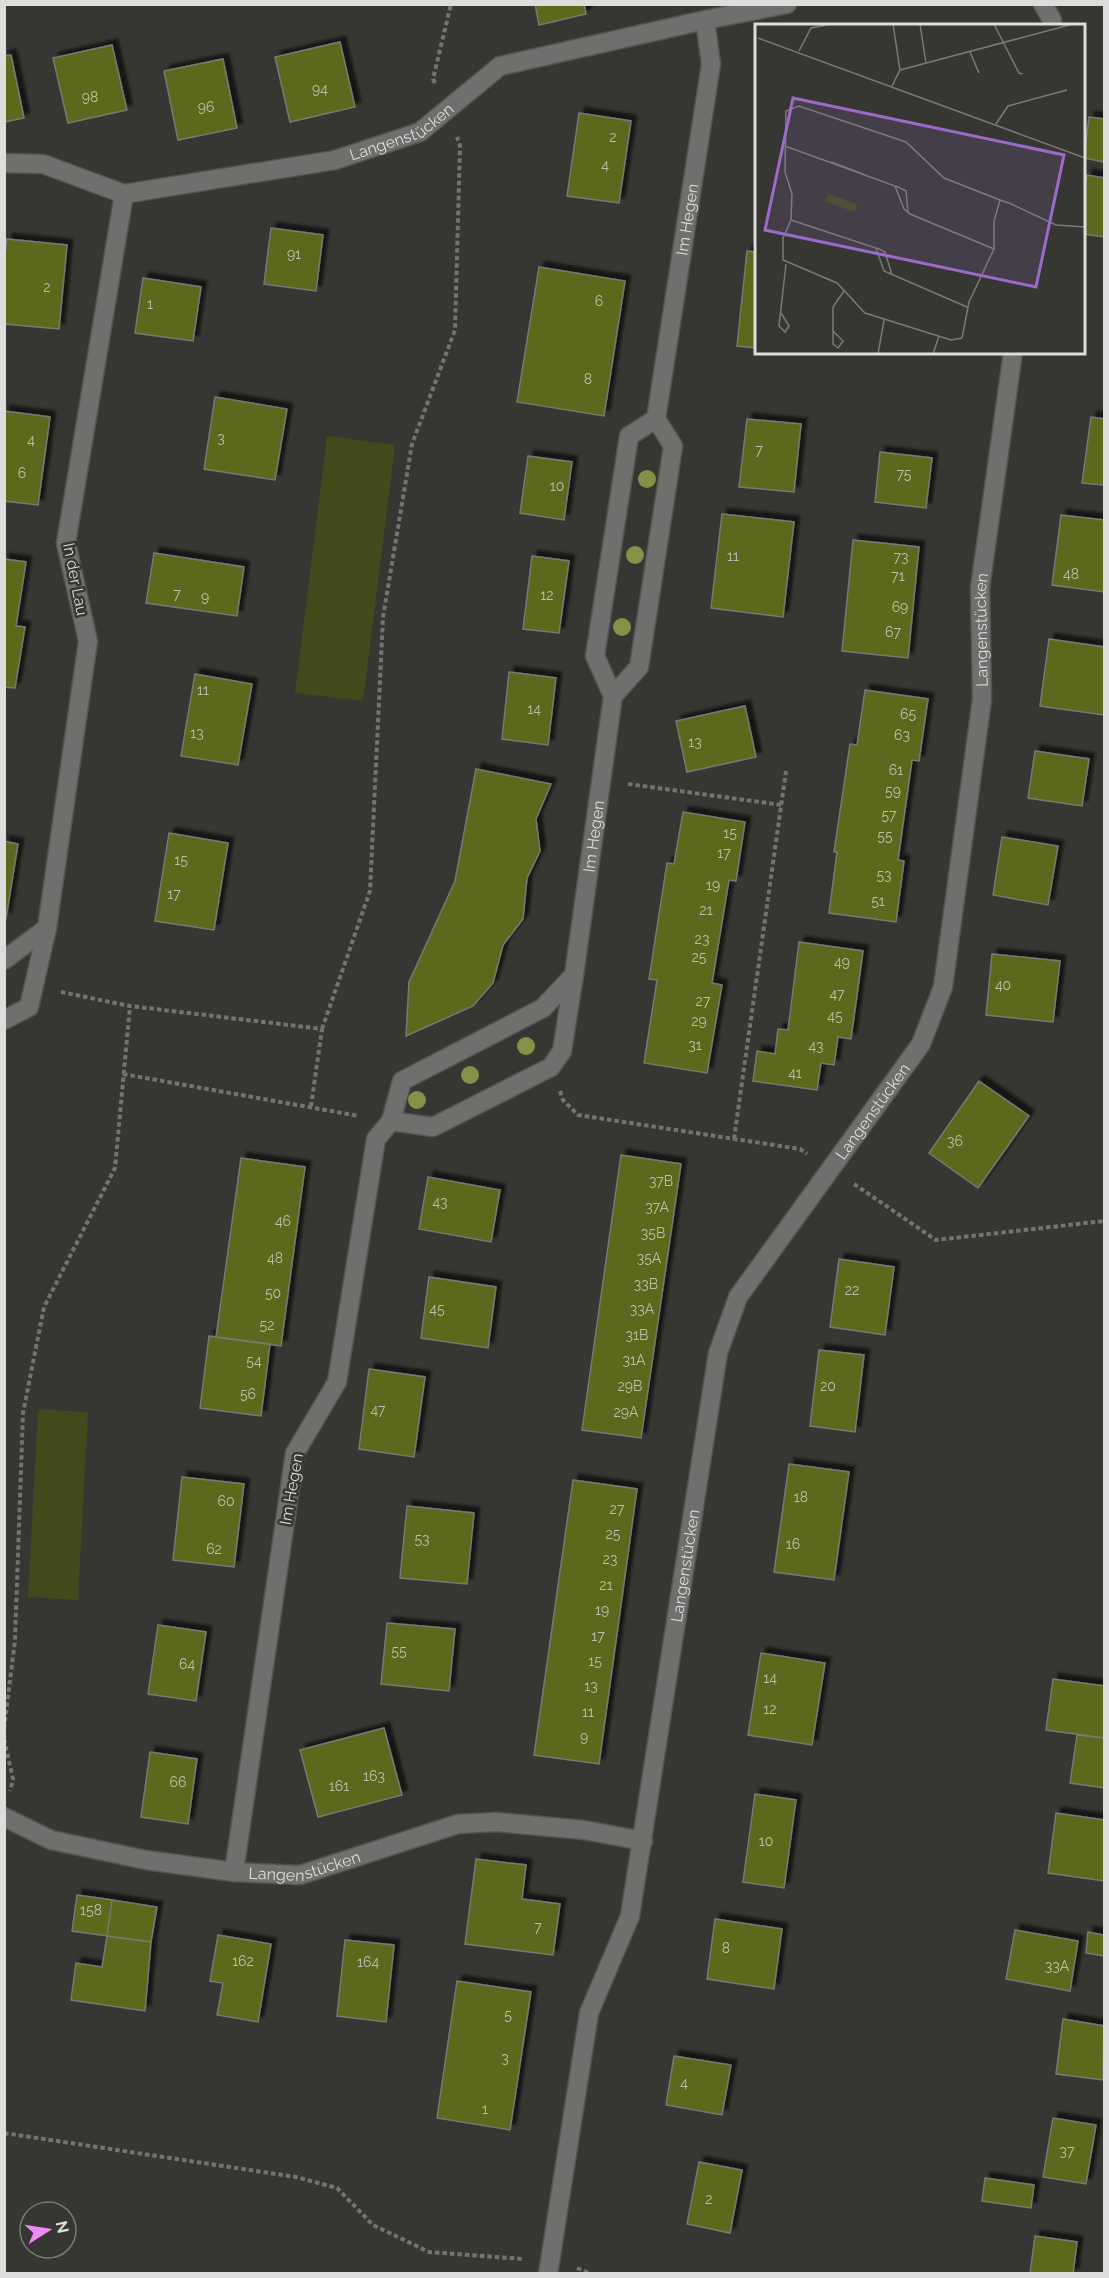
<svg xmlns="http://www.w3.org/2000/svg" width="1109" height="2278" font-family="Raleway,sans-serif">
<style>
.green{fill:#414a1a}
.building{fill:#5b681a;stroke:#787975;stroke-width:1.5;filter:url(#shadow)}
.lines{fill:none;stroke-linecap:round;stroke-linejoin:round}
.minor-casing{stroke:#535351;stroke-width:21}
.path{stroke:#737470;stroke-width:4;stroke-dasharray:4.5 3;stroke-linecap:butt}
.minor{stroke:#6f706d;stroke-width:18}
.tree{fill:#849147}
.labels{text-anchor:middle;stroke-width:5;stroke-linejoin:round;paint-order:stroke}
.number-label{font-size:14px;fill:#bcc0ab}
.street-label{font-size:16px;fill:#dddddb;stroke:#363733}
.inset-road{fill:none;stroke:#797976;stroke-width:1.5}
.view{fill:#9d6ac9;fill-opacity:0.15;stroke:#9d6ac9;stroke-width:3}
.inset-edge{fill:none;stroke:#dddddb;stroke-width:3}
</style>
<defs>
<filter id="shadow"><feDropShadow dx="5.5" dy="-5.5" stdDeviation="1.5" flood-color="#0009"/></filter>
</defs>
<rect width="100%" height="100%" fill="#363733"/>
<path class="green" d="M327,436L395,445L363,701L295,693Z
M38,1409L88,1412L78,1600L28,1597Z"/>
<path class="building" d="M535,4H584L586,14L539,25Z
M340,42L355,107L290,122L275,57Z
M112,45L127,110L68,123L53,58Z
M11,55L24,118L4,122V56Z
M223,59L237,128L178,140L164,71Z
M579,113L631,121L619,203L567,196Z
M1089,117L1104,119V162L1084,158Z
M1087,175L1104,178V237L1084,234V197Z
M271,228L323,235L316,291L264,284Z
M7,239L67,245L59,329L4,324V263Z
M747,251L756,252V348L737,346Z
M539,267L625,281L604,416L517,402Z
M143,278L201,287L193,341L135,333Z
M215,397L287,409L275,480L204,469Z
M4,411L50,417L38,505L4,501Z
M1091,417L1104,419V485L1082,483Z
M747,419L801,424L794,492L739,487Z
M880,452L932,458L926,508L875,502Z
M528,456L572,462L564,520L520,513Z
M722,514L794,522L783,617L711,608Z
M1061,515L1104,520V592L1052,585Z
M853,540L919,547L908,658L842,651Z
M154,553L244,567L237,616L146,603Z
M532,556L569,561L559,633L523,629Z
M4,559L26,562L16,626L25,627L15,688L4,687Z
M1049,639L1104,647V715L1040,706Z
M509,672L556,678L548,745L502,739Z
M195,674L252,684L238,765L181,756Z
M865,690L928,699L919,761L912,760L898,860L904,861L896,922L829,913L837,852H834L850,744L857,745Z
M745,706L756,757L687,772L676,721Z
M1035,751L1089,759L1082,806L1028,798Z
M476,769L551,784L536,819L540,851L527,878L523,919L503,945L493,983L473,1006L406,1036L409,982L455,881Z
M683,812L745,822L736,881L729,880L712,983L722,985L707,1073L644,1063L657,980L649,979L667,863L674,864Z
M169,833L228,843L214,930L155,921Z
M1002,837L1058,846L1048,905L993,895Z
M4,841L18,844L6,918L4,917Z
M799,942L863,951L851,1039L838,1037L834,1065L821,1063L817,1090L753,1081L757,1051L775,1054L778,1029L788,1030Z
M992,954L1060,961L1053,1022L986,1015Z
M979,1081L1029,1116L978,1188L929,1153Z
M621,1155L681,1164L641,1438L582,1430Z
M241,1158L305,1167L281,1346L216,1337Z
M428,1177L500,1190L491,1242L419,1229Z
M839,1259L894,1267L885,1335L830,1327Z
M429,1277L496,1287L488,1348L421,1338Z
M209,1336L270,1344L261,1416L200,1408Z
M819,1350L864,1355L855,1432L810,1426Z
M369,1369L425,1377L414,1457L359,1449Z
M789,1464L849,1472L834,1580L774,1572Z
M182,1477L244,1484L234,1567L173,1560Z
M573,1480L637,1489L599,1764L534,1755Z
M407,1506L474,1513L467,1584L400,1578Z
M387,1623L455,1629L449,1691L381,1684Z
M158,1625L206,1632L196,1701L148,1694Z
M761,1653L825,1663L812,1745L748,1735Z
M1053,1679L1104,1686V1738L1046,1730Z
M384,1728L402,1795L318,1817L300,1750Z
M1077,1735L1104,1738V1788L1070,1783Z
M150,1752L197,1759L188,1824L141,1817Z
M755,1794L796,1800L784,1888L743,1882Z
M1056,1813L1104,1820V1881L1048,1873Z
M476,1859L526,1865L522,1899L560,1904L553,1955L465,1944Z
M77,1895L112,1900L107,1936L72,1931Z
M112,1900L157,1907L151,1942L107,1936Z
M715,1919L782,1929L774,1989L707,1979Z
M1015,1930L1078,1941L1070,1991L1006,1979Z
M1088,1932L1104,1935V1956L1086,1953Z
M218,1935L271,1944L258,2022L217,2015L223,1983L210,1981Z
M107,1936L151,1942L145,2011L71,2000L76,1963L102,1967Z
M345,1940L394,1945L386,2022L337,2016Z
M457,1981L531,1992L510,2130L437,2118Z
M1063,2019L1104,2026L1103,2080L1056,2074Z
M674,2056L731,2065L722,2115L666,2105Z
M1053,2118L1096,2125L1086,2184L1043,2177Z
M699,2162L742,2170L730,2233L687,2224Z
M985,2178L1034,2185L1031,2208L982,2201Z
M1035,2236L1077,2242L1073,2274H1030Z"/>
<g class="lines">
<g class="minor-casing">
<g id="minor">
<path d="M1043,4L1052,20V26"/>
<path id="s1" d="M4,163L43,164L124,194L335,160L420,132L500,66L705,20L787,4"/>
<path d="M613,696L639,667L673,446L656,419"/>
<path d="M4,960L47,928L88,641L66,543L124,194"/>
<path d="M4,1020L29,1007L47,928"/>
<path d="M391,1121L433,1127L551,1067L562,1051L574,975"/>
<path id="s2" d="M4,1817L51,1840L146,1860L234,1872L300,1875L458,1824L496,1822L584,1830L643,1841"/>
<path id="s3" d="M234,1872L295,1453L337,1382L376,1139L391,1121L402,1081L543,1008L574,975L613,696L595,656L629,436L656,419L711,64L705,20"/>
<path id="s4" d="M548,2274L589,2013L630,1916L718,1353L738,1297L921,1044L943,987L982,699L980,588L1013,352"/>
</g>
</g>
<path class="path" d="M435,83L433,79L451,4
M628,784L782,805
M61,992L130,1006L322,1029L311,1106
M322,1029L370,891L383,617L412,444L455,330L460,146L457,137
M123,1074L359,1116
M560,1091L563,1100L578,1115L800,1149L807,1154
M734,1139L786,771
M854,1184L936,1240L1104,1221
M4,1729L15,1640L23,1413L44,1307L115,1168L130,1006
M4,1739L13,1779L10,1791
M4,2133L296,2177L337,2188L373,2225L429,2252L523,2259
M577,2268L591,2274"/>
<use href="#minor" class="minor"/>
</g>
<g class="tree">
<circle cx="647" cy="479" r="9"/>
<circle cx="635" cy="555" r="9"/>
<circle cx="622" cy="627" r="9"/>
<circle cx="526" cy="1046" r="9"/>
<circle cx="470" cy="1075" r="9"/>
<circle cx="417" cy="1100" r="9"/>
</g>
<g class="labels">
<g class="number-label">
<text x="320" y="94">94</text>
<text x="90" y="102">98</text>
<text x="206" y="112">96</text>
<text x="613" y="142">2</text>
<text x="605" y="170">4</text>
<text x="294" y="259">91</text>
<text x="47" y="292">2</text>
<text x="599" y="306">6</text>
<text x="150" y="309">1</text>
<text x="588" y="384">8</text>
<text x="221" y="443">3</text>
<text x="31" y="445">4</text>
<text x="759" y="455">7</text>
<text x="22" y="478">6</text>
<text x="904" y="479">75</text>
<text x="557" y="491">10</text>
<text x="733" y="561">11</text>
<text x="901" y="562">73</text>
<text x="1071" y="579">48</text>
<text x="898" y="581">71</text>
<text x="177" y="599">7</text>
<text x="547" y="600">12</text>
<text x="205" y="602">9</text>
<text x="900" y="612">69</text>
<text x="893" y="637">67</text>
<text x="203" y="695">11</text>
<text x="534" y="714">14</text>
<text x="908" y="719">65</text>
<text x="197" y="738">13</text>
<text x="902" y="740">63</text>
<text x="695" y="747">13</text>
<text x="896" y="775">61</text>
<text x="893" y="796">59</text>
<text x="889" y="820">57</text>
<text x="730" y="838">15</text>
<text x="885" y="841">55</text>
<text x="724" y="858">17</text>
<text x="181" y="865">15</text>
<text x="884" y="880">53</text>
<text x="713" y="890">19</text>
<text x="174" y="899">17</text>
<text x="878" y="906">51</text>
<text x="706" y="915">21</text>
<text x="702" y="944">23</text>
<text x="699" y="962">25</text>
<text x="842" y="967">49</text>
<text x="1003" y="990">40</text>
<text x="837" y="999">47</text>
<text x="703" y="1006">27</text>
<text x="835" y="1021">45</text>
<text x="699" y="1026">29</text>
<text x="695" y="1050">31</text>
<text x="816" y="1051">43</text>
<text x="795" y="1078">41</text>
<text x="955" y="1146">36</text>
<text x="661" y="1186">37B</text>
<text x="440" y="1207">43</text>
<text x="657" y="1212">37A</text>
<text x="283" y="1226">46</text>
<text x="653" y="1238">35B</text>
<text x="275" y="1263">48</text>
<text x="649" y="1263">35A</text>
<text x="646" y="1289">33B</text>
<text x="852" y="1295">22</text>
<text x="273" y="1298">50</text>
<text x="437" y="1314">45</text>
<text x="642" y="1314">33A</text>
<text x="267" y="1330">52</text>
<text x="637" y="1340">31B</text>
<text x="634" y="1365">31A</text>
<text x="254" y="1366">54</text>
<text x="630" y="1391">29B</text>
<text x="828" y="1391">20</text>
<text x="248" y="1399">56</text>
<text x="378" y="1415">47</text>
<text x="626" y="1417">29A</text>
<text x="801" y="1502">18</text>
<text x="226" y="1506">60</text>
<text x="617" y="1514">27</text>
<text x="613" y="1539">25</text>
<text x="422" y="1544">53</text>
<text x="793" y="1549">16</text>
<text x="214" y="1554">62</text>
<text x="610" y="1564">23</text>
<text x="606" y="1590">21</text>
<text x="602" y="1615">19</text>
<text x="598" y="1641">17</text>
<text x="399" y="1656">55</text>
<text x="595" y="1666">15</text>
<text x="187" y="1669">64</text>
<text x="770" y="1683">14</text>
<text x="591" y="1691">13</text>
<text x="770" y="1714">12</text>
<text x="588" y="1717">11</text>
<text x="584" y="1742">9</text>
<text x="374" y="1781">163</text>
<text x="178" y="1787">66</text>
<text x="339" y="1791">161</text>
<text x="766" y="1846">10</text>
<text x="91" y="1915">158</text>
<text x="538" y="1932">7</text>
<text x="726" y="1953">8</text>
<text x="243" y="1966">162</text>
<text x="368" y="1967">164</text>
<text x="1057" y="1971">33A</text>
<text x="508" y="2020">5</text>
<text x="505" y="2063">3</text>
<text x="684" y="2088">4</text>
<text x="485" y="2114">1</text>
<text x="1067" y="2156">37</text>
<text x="709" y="2204">2</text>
</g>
<g class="street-label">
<text dy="6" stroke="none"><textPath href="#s1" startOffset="412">Langenstücken</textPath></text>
<text dy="6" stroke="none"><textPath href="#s3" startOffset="1803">Im Hegen</textPath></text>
<text transform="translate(76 579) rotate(79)" y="6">In der Lau</text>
<text dy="6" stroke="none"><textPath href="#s4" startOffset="1732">Langenstücken</textPath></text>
<text dy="6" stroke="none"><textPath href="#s3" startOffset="1161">Im Hegen</textPath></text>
<text dy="6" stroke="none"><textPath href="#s4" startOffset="1228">Langenstücken</textPath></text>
<text transform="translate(291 1489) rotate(-80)" y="6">Im Hegen</text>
<text dy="6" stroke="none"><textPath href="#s4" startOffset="724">Langenstücken</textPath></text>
<text dy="6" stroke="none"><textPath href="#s2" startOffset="310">Langenstücken</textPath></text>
</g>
</g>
<g transform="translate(755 24)">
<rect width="330" height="330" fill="#363733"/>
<path d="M73,170L102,180L100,188L70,178Z" fill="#414a1a"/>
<path class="inset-road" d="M165,0L171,39M239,0L264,49L268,50M3,14L330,134M0,20V103M44,27L56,4L77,0M215,28L224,49M145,46L318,0M137,62L145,46L138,0M241,100L253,82L312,66M30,122L140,162L149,185L155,190L239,225M76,138L108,150M141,162L151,167L153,188M245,176L239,197V225L214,278L207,314L196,316L110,289L82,259L28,236V214L36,196L37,170L30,148L31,87L44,82L151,118L189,154L245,176L254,179L301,201L330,203M36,196L121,224L129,247L212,283M122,224L130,228L137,251M26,289L34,302L30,308L24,302L31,240M78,307L88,317L83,324L78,320V283L89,267M123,330L129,296M178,330L184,312"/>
<path class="view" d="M38,74L309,131L281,263L10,206Z"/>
<rect width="330" height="330" class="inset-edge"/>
</g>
<rect width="1109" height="2278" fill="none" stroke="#dddddb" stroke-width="12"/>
<g transform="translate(48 2230) rotate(78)"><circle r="28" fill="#363733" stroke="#797976" stroke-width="1.5"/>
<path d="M0-4.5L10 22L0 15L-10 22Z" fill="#ee8bf7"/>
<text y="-9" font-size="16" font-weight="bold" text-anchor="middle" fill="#dddddb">N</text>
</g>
</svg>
